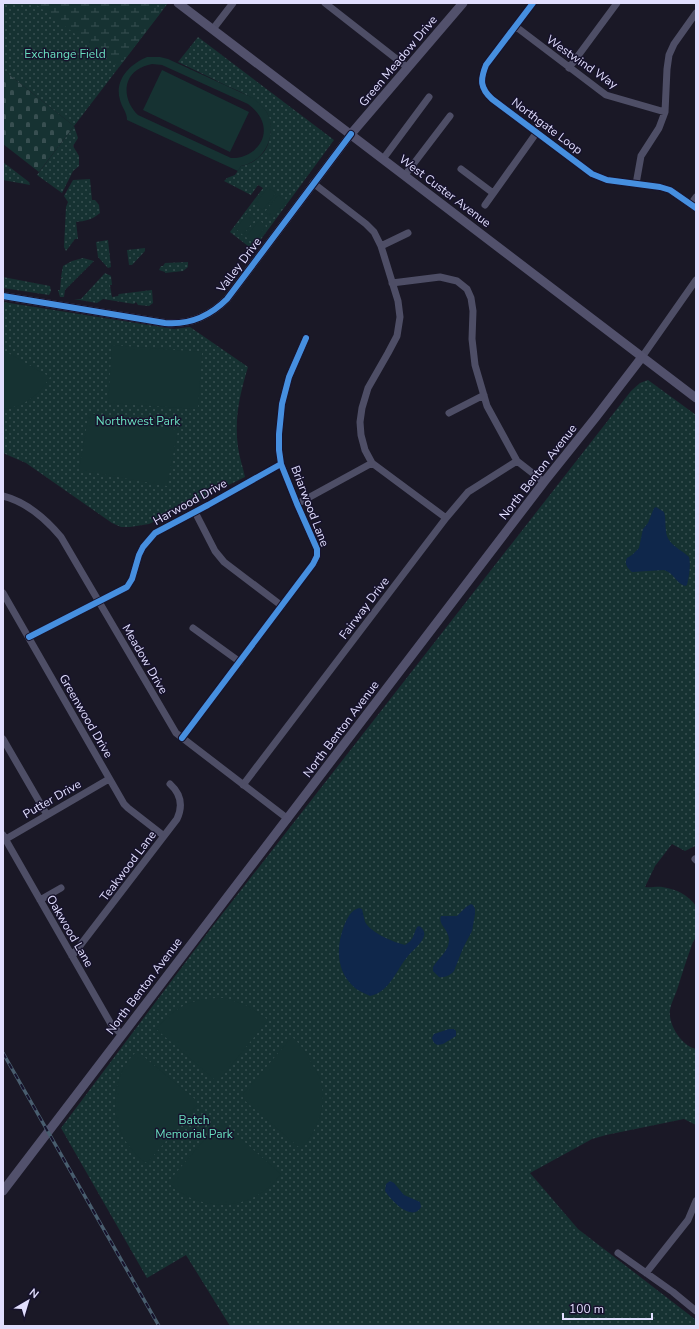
<svg xmlns="http://www.w3.org/2000/svg" width="699" height="1329" font-family="'Nunito Sans',sans-serif">
<style>
.grass{fill:url(#grass-dots)}
.wetland{fill:url(#wetland-marsh)}
.cemetery{fill:url(#cemetery-stones)}
.pitch{fill:#163232;fill-rule:evenodd}
.water{fill:#0f274b}
.lines{fill:none;stroke-linecap:round;stroke-linejoin:round}
.minor{stroke:#4e4e66;stroke-width:7}
.tertiary{stroke:#4e4e66;stroke-width:8}
.secondary{stroke:#52516c;stroke-width:9}
.rail-casing{stroke:#485d6e;stroke-width:3.5}
.rail{stroke:#16122c;stroke-width:2;stroke-dasharray:6;stroke-linecap:butt}
.cycleway-casing{stroke:#16122c;stroke-width:8}
.cycleway{stroke:#468fdf;stroke-width:6}
.labels{text-anchor:middle;stroke-width:3;stroke-linejoin:round;paint-order:stroke}
.park-label{font-size:12px;fill:#69dfbf;stroke:#16122c}
.street-label{font-size:12px;fill:#e1defe;stroke:#16122c}
</style>
<defs>
<pattern id="grass-dots" width="8" height="8" patternUnits="userSpaceOnUse"><rect width="8" height="8" fill="#163232"/><path d="M2 2h.1M6 6h.1" fill="none" stroke="#384f51" stroke-width="1.8" stroke-linecap="round"/></pattern>
<pattern id="wetland-marsh" width="20" height="14" patternUnits="userSpaceOnUse"><rect width="20" height="14" fill="#163232"/><path d="M1 5h8M5 5V1M11 12h8M15 12V8" fill="none" stroke="#384f51"/></pattern>
<pattern id="cemetery-stones" width="16" height="16" patternUnits="userSpaceOnUse"><rect width="16" height="16" fill="#163232"/><path d="M2 7V4a2 2 0 0 1 4 0v3zM10 15v-3a2 2 0 0 1 4 0v3z" fill="#384f51"/></pattern>
</defs>
<rect width="100%" height="100%" fill="#1a1826"/>
<path class="grass" d="M3,3H168L74,126L78,138L73,146L79,156V166L73,171L62,193L37,175L74,126L3,70Z
M198,37L334,140L253,250L230,232L263,188L258,185L251,195L224,181L227,178L235,175L241,166C252,165 265,154 268,144C272,132 272,118 264,109C254,97 239,91 225,85C210,77 194,70 178,62Z
M3,162L29,182L30,185L3,180Z
M90,179L92,200H95L99,205L100,213C92,220 85,221 76,222L78,239H75L66,251L64,247L66,207L68,202L64,196L73,180Z
M108,240L111,267L108,268L98,257L96,242Z
M145,248V251L132,265H129L127,250Z
M83,258L94,261L65,290L64,297H60L58,290H60L61,278H63L61,277L63,266L72,261Z
M188,262V267L183,271L165,273V272L159,270L161,266H163L165,263Z
M105,273L111,276L112,285H110L112,297L118,296L119,294L152,290L153,303L149,306L138,305L136,302L134,304L103,299L97,303L74,299H81Z
M3,277L50,286L51,291L49,295L3,288Z
M3,302L174,329L190,327L248,367C240,393 234,419 238,447C239,457 243,467 245,477L149,524L130,527H121L112,523L26,463L3,453Z
M648,380L696,415V846L693,847L685,851L672,844L655,866L645,887C651,888 657,886 662,887C676,889 687,894 696,906V937L693,942C687,958 682,974 677,990C675,996 671,1003 670,1010C668,1025 682,1046 696,1049V1125L684,1119L606,1135L592,1139L530,1173L578,1229L696,1320V1326H230L186,1255L147,1278L61,1128L209,931L631,391L640,383Z"/>
<path class="wetland" d="M34,3H153L162,11L119,67Z"/>
<path class="cemetery" d="M3,70L74,126L39,172L3,144Z"/>
<path class="pitch" d="M147,57H160L168,59L253,98C260,104 268,111 270,120C275,140 261,163 241,166L238,171L127,120C127,112 122,108 120,100C114,80 130,64 147,57ZM152,64L162,65L248,104C254,109 259,113 262,121C270,142 250,159 231,158L138,115C125,103 121,81 137,70C141,67 147,65 152,64Z
M162,70L249,112L230,152L143,110Z
M268,187L276,193L263,210L255,204Z
M278,195L286,201L273,218L265,212Z
M248,212L256,218L243,235L236,229Z
M259,220L266,226L254,243L246,237Z
M112,345L202,352L198,409L108,403Z
M3,350L50,377C39,395 24,407 3,409Z
M89,413L178,430L167,486L79,470Z
M225,998L248,1006L268,1020L220,1079H214L156,1029C177,1005 193,998 225,998Z
M292,1037C301,1045 307,1053 312,1064C316,1071 321,1078 322,1086C326,1108 316,1133 301,1149L244,1100L243,1094Z
M137,1051L196,1100L197,1105L147,1163C139,1159 135,1153 129,1146C108,1118 111,1075 137,1051Z
M223,1123L281,1174C275,1181 269,1189 261,1193C233,1212 191,1207 168,1182L218,1124Z"/>
<path class="water" d="M656,507L664,512C666,519 665,524 666,531C667,545 681,549 689,557C691,565 689,577 687,585L685,586C676,583 674,573 664,570L632,572C627,568 624,564 627,558L632,555L639,548L643,529L648,523L654,508Z
M471,904L473,905L475,909V914L472,931L463,948L454,971C451,975 444,978 439,977L433,971V967C437,960 445,954 448,946C453,930 437,926 441,916H457L466,907Z
M359,908L362,909C363,913 364,918 365,922C371,933 393,942 405,945C414,940 413,935 417,927L419,926C434,935 413,949 408,956C396,970 390,992 370,996C365,993 358,991 354,987C336,971 336,947 344,926C348,917 350,911 359,908Z
M449,1029H454L456,1031V1036C447,1041 436,1052 432,1038L434,1034Z
M390,1181L394,1183L404,1195L420,1202L421,1207C412,1223 391,1200 385,1191L386,1184Z"/>
<g class="lines">
<path class="minor" d="M325,3L408,68
M533,3L486,65C480,80 480,88 492,99L592,174L607,180L660,187L670,190L696,208
M515,26L606,95L665,112
M213,29L233,3
M569,68L617,3
M383,159L429,97
M461,169L493,193
M405,175L450,116
M313,183L366,224L374,232L381,246L398,301L400,317L397,336L388,353L368,388L362,408L360,422L361,435L365,450L372,463L446,518
M636,184L641,156L659,128L665,112L667,69L669,55L674,44L696,13
M691,204L696,197
M485,205L537,132
M381,246L408,233
M392,283L440,277L457,281L467,289L471,298L473,311L472,339L475,365L487,406L517,461L544,482
M642,357L696,280
M449,413L484,395
M3,496C27,502 45,518 61,537L176,733L288,819
M297,504L372,463
M195,512L215,551L224,562L282,606
M3,593L124,804L128,808L164,836
M193,628L240,662
M29,637L127,587L132,579L139,555L143,547L155,533L208,505L281,464
M182,738L313,564L317,556V549L297,504L281,464L279,450V434L282,404L289,377L306,338
M3,739L47,815
M243,785L446,518L468,492L517,461
M3,835L111,1024L122,1035
M6,839L109,779
M695,859L696,860
M40,900L61,888
M72,956L177,819C183,806 181,794 170,784
M618,1253L673,1292L696,1311
M646,1273L688,1220L696,1201"/>
<path class="tertiary" d="M3,296L165,323C189,325 210,316 227,299L351,134"/>
<path class="secondary" d="M178,3L696,398
M351,134L463,3
M3,1191L544,482L596,417L642,357"/>
<g class="rail-casing">
<path id="rail" d="M3,1053L159,1326"/>
</g>
<use href="#rail" class="rail"/>
<g class="cycleway-casing">
<path id="cycleway" d="M533,3L486,65C480,80 480,88 492,99L592,174L607,180L660,187L670,190L696,208
M3,296L165,323C189,325 210,316 227,299L351,134
M29,637L127,587L132,579L139,555L143,547L155,533L208,505L281,464
M182,738L313,564L317,556V549L297,504L281,464L279,450V434L282,404L289,377L306,338"/>
</g>
<use href="#cycleway" class="cycleway"/>
</g>
<g class="labels">
<g class="park-label">
<text x="65" y="58">Exchange Field</text>
<text x="138" y="425">Northwest Park</text>
<text x="194" y="1124">Batch<tspan x="194" dy="14">Memorial Park</tspan></text>
</g>
<g class="street-label">
<text transform="translate(398 61) rotate(-50)" y="4">Green Meadow Drive</text>
<text transform="translate(582 62) rotate(35)" y="4">Westwind Way</text>
<text transform="translate(547 126) rotate(37)" y="4">Northgate Loop</text>
<text transform="translate(445 191) rotate(37)" y="4">West Custer Avenue</text>
<text transform="translate(239 265) rotate(-53)" y="4">Valley Drive</text>
<text transform="translate(538 472) rotate(-52)" y="4">North Benton Avenue</text>
<text transform="translate(190 502) rotate(-29)" y="4">Harwood Drive</text>
<text transform="translate(310 506) rotate(69)" y="4">Briarwood Lane</text>
<text transform="translate(364 608) rotate(-53)" y="4">Fairway Drive</text>
<text transform="translate(145 659) rotate(60)" y="4">Meadow Drive</text>
<text transform="translate(86 716) rotate(60)" y="4">Greenwood Drive</text>
<text transform="translate(341 729) rotate(-53)" y="4">North Benton Avenue</text>
<text transform="translate(52 799) rotate(-30)" y="4">Putter Drive</text>
<text transform="translate(128 866) rotate(-53)" y="4">Teakwood Lane</text>
<text transform="translate(70 931) rotate(60)" y="4">Oakwood Lane</text>
<text transform="translate(144 986) rotate(-53)" y="4">North Benton Avenue</text>
</g>
</g>
<rect width="699" height="1329" fill="none" stroke="#e1defe" stroke-width="8"/>
<g transform="translate(28 1301) rotate(38)" stroke="#16122c" stroke-width="3" paint-order="stroke">
<path d="M0-3L7 15L0 10L-7 15Z" fill="#e1defe"/>
<text y="-6" font-size="11" font-weight="bold" text-anchor="middle" fill="#e1defe">N</text>
</g>
<path d="M563 1313v6h89v-6" fill="none" stroke="#e1defe" stroke-width="2"/>
<text x="569" y="1313" font-size="12" fill="#e1defe" stroke="#16122c" stroke-width="3" paint-order="stroke">100 m</text>
</svg>
